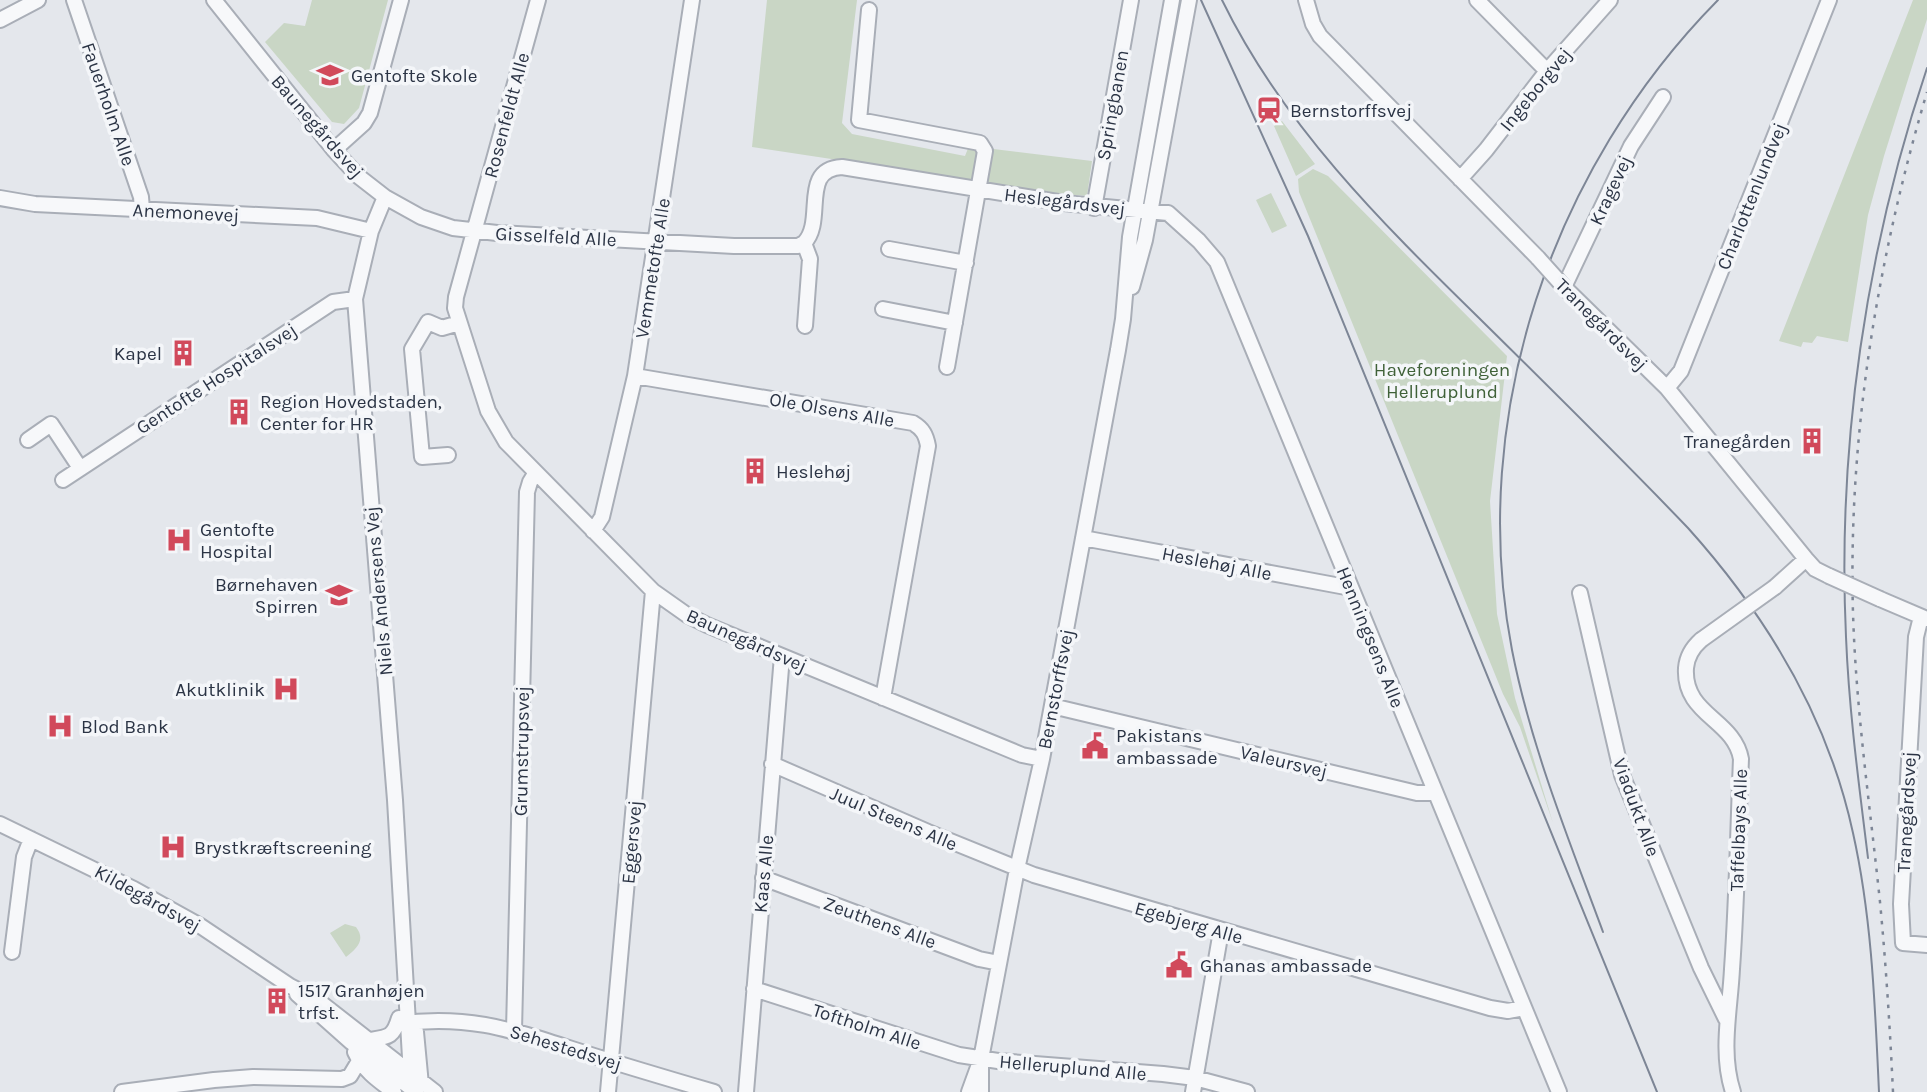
<svg xmlns="http://www.w3.org/2000/svg" width="1927" height="1092" font-family="Karla,sans-serif">
<style>
.green{fill:#c9d6c5}
.lines{fill:none;stroke-linecap:round;stroke-linejoin:round}
.minor-casing{stroke:#a9aeb7;stroke-width:18}
.minor{stroke:#f7f8fa;stroke-width:14}
.tram{stroke:#7d8696;stroke-width:2}
.rail{stroke:#7d8696;stroke-width:2.5;stroke-dasharray:3.5 7;stroke-linecap:butt}
.minor-bridge-casing{stroke:#a9aeb7;stroke-width:18;stroke-linecap:butt}
.minor-bridge{stroke:#f7f8fa;stroke-width:14}
.labels{text-anchor:middle;stroke-width:7;stroke-linejoin:round;paint-order:stroke}
.poi-label{font-size:19px;fill:#2b3445;stroke:#f4f6f9;text-anchor:start}
.street-label{font-size:19px;fill:#2b3445;stroke:#f4f6f9}
.park-label{font-size:19px;fill:#3f6138;stroke:#f4f6f9}
</style>
<rect width="100%" height="100%" fill="#e4e7ec"/>
<path class="green" d="M312,0H388L359,108L344,124L332,122L265,42L284,23L305,26Z
M767,0H857L842,123L852,134L965,156L969,146L1092,161L1087,196L1063,194L752,147Z
M1913,0H1927V19L1884,156L1868,215L1848,342L1817,336L1812,343L1803,342L1801,347L1779,341Z
M1282,121L1315,164L1296,176L1274,126Z
M1313,169L1328,176L1507,356L1490,501L1497,614L1515,698L1553,823L1520,727L1503,694L1299,192L1298,179Z
M1271,193L1287,226L1272,233L1256,200Z
M345,924L356,927C366,940 357,948 346,957L330,933Z"/>
<g class="lines">
<g class="minor-casing">
<path id="minor" d="M74,0L141,197L142,209
M214,0L334,150L358,176L385,197L421,217L453,228L497,233L734,246H798L804,243
M538,0L456,297L455,308L488,411L506,442L653,591L687,615L707,625L1022,755L1042,759
M1306,0L1313,24L1320,36L1538,258
M1477,0L1547,71
M869,10L859,120L980,143L985,151L947,367
M0,20L38,0
M1663,97L1631,146L1564,287L1667,388L1806,559L1815,569L1829,576
M334,150L364,123L370,113L401,0
M1460,179L1486,150L1547,71L1610,0
M385,197L371,231L355,299L395,800L412,1092
M0,198L35,204L317,218L371,231
M1094,208L1131,0
M804,243C826,221 799,169 842,167L1064,203L1168,213L1199,241L1217,262L1559,1092
M804,243L810,259L805,326
M889,249L966,263
M1132,287L1145,240L1189,0
M883,309L955,323
M635,376L913,423C923,429 926,435 928,446L883,698
M1667,388L1681,371L1829,0
M28,440L51,424L80,468
M448,455L422,457L412,349L428,322L442,328L459,323
M63,480L333,302L355,299
M593,531L602,517L635,376L692,0
M1083,538L1351,588
M1775,587L1806,559
M1580,593L1622,775L1701,968L1726,1019
M1880,599L1927,619
M1921,617L1916,637L1901,904L1903,943L1927,945
M1701,640C1692,648 1687,656 1686,668C1683,715 1734,719 1741,759C1738,829 1737,899 1732,969C1730,1010 1720,1052 1733,1092
M1052,706L1417,793H1435
M772,764L928,832L1034,875L1490,1008L1508,1011L1524,1008
M0,824L134,889L199,925L290,986L316,999L435,1092
M763,878L979,959L999,963
M12,952L24,857L31,839
M754,989L959,1055L998,1061L1163,1074L1195,1078L1247,1092
M297,994L351,1042L416,1092
M397,1024C473,1013 520,1033 591,1055C632,1068 673,1080 714,1092
M514,1030L527,492L530,482L535,474
M416,1032L421,1085
M369,1040C388,1037 393,1038 399,1018
M355,1052C363,1070 379,1081 394,1092
M122,1092L214,1080L253,1077L342,1079L350,1076L359,1061
M608,1092L653,591
M746,1092L782,656
M969,1092L981,1059L1017,869L1042,759L1118,350L1123,319L1130,237L1172,0
M981,1092V1064
M1193,1092L1221,931"/>
</g>
<use href="#minor" class="minor"/>
<path class="tram" d="M1201,0L1308,236L1657,1092
M1222,0C1283,125 1380,221 1478,317C1549,387 1620,457 1688,528C1767,616 1828,717 1853,833C1872,918 1875,1006 1879,1092
M1868,858C1859,785 1849,711 1846,637C1837,446 1866,249 1927,68
M1603,932C1569,840 1531,747 1512,650C1467,416 1552,168 1718,0"/>
<path class="rail" d="M1893,1092C1890,1029 1886,965 1880,902C1870,806 1856,710 1853,613C1848,437 1877,261 1927,92"/>
<g class="minor-bridge-casing">
<path id="minor-bridge" d="M1538,258L1564,287
M1829,576L1880,599
M1701,640L1775,587"/>
</g>
<use href="#minor-bridge" class="minor-bridge"/>
</g>
<defs>
<g id="school-bare" transform="scale(2.1)"><path d="M0-5L7-2L0 1L-7-2ZM-4 1L0 2.5L4 1V4Q0 6-4 4Z" fill="#d1495b" stroke="#f4f6f9" stroke-width="2.5" paint-order="stroke"/></g>
<g id="station-bare" transform="scale(2.1)"><path d="M-3-6H3Q5-6 5-4V2Q5 4 3 4L4.5 6H3L1.5 4h-3L-3 6H-4.5L-3 4Q-5 4-5 2V-4Q-5-6-3-6ZM-3.5-4v3h7v-3ZM-3.5 1v1.5H-2V1ZM2 1v1.5H3.5V1Z" fill="#d1495b" stroke="#f4f6f9" stroke-width="2.5" paint-order="stroke"/></g>
<g id="building-bare" transform="scale(2.1)"><path d="M-4-6H4V6H1V3H-1V6H-4ZM-2.5-4.3h1.7v1.8h-1.7ZM.8-4.3h1.7v1.8H.8ZM-2.5-1h1.7V.8h-1.7ZM.8-1h1.7V.8H.8Z" fill="#d1495b" stroke="#f4f6f9" stroke-width="2.5" paint-order="stroke"/></g>
<g id="hospital-bare" transform="scale(2.1)"><path d="M-5-5h3v3.5h4V-5h3V5h-3V1.5h-4V5h-3Z" fill="#d1495b" stroke="#f4f6f9" stroke-width="2.5" paint-order="stroke"/></g>
<g id="civic-bare" transform="scale(2.1)"><path d="M-.6-6.5H3V-4.5H.6V-3L4-1V1h2V6H-6V1h2V-1L-.6-3ZM-1.2 2.5V6h2.4V2.5Z" fill="#d1495b" stroke="#f4f6f9" stroke-width="2.5" paint-order="stroke"/></g>
</defs>
<g fill-rule="evenodd">
<use href="#school-bare" x="330" y="75"/>
<use href="#station-bare" x="1269" y="110"/>
<use href="#building-bare" x="183" y="353"/>
<use href="#building-bare" x="239" y="412"/>
<use href="#building-bare" x="1812" y="441"/>
<use href="#building-bare" x="755" y="471"/>
<use href="#hospital-bare" x="179" y="540"/>
<use href="#school-bare" x="339" y="595"/>
<use href="#hospital-bare" x="286" y="689"/>
<use href="#hospital-bare" x="60" y="726"/>
<use href="#civic-bare" x="1095" y="746"/>
<use href="#hospital-bare" x="173" y="847"/>
<use href="#civic-bare" x="1179" y="965"/>
<use href="#building-bare" x="277" y="1001"/>
</g>
<g class="labels">
<g class="poi-label">
<text x="351" y="82">Gentofte Skole</text>
<text x="1290" y="117">Bernstorffsvej</text>
<text x="162" y="360" text-anchor="end">Kapel</text>
<text x="260" y="408">Region Hovedstaden,<tspan x="260" dy="22">Center for HR</tspan></text>
<text x="1791" y="448" text-anchor="end">Tranegården</text>
<text x="776" y="478">Heslehøj</text>
<text x="200" y="536">Gentofte<tspan x="200" dy="22">Hospital</tspan></text>
<text x="318" y="591" text-anchor="end">Børnehaven<tspan x="318" dy="22">Spirren</tspan></text>
<text x="265" y="696" text-anchor="end">Akutklinik</text>
<text x="81" y="733">Blod Bank</text>
<text x="1116" y="742">Pakistans<tspan x="1116" dy="22">ambassade</tspan></text>
<text x="194" y="854">Brystkræftscreening</text>
<text x="1200" y="972">Ghanas ambassade</text>
<text x="298" y="997">1517 Granhøjen<tspan x="298" dy="22">trfst.</tspan></text>
</g>
<g class="street-label">
<text transform="translate(1535 89) rotate(-51)" y="7">Ingeborgvej</text>
<text transform="translate(109 104) rotate(71)" y="7">Fauerholm Alle</text>
<text transform="translate(1112 105) rotate(-80)" y="7">Springbanen</text>
<text transform="translate(506 115) rotate(-75)" y="7">Rosenfeldt Alle</text>
<text transform="translate(318 126) rotate(49)" y="7">Baunegårdsvej</text>
<text transform="translate(1610 190) rotate(-65)" y="7">Kragevej</text>
<text transform="translate(1751 196) rotate(-68)" y="7">Charlottenlundvej</text>
<text transform="translate(1065 201) rotate(7)" y="7">Heslegårdsvej</text>
<text transform="translate(186 212) rotate(3)" y="7">Anemonevej</text>
<text transform="translate(556 236) rotate(3)" y="7">Gisselfeld Alle</text>
<text transform="translate(652 268) rotate(-81)" y="7">Vemmetofte Alle</text>
<text transform="translate(1602 324) rotate(45)" y="7">Tranegårdsvej</text>
<text transform="translate(216 378) rotate(-33)" y="7">Gentofte Hospitalsvej</text>
<text transform="translate(832 409) rotate(10)" y="7">Ole Olsens Alle</text>
<text transform="translate(1217 563) rotate(11)" y="7">Heslehøj Alle</text>
<text transform="translate(378 591) rotate(-95)" y="7">Niels Andersens Vej</text>
<text transform="translate(1371 637) rotate(68)" y="7">Henningsens Alle</text>
<text transform="translate(747 640) rotate(24)" y="7">Baunegårdsvej</text>
<text transform="translate(1055 689) rotate(-79)" y="7">Bernstorffsvej</text>
<text transform="translate(521 751) rotate(-89)" y="7">Grumstrupsvej</text>
<text transform="translate(1284 761) rotate(13)" y="7">Valeursvej</text>
<text transform="translate(1637 807) rotate(70)" y="7">Viadukt Alle</text>
<text transform="translate(1906 812) rotate(-87)" y="7">Tranegårdsvej</text>
<text transform="translate(894 818) rotate(23)" y="7">Juul Steens Alle</text>
<text transform="translate(1738 830) rotate(-88)" y="7">Taffelbays Alle</text>
<text transform="translate(631 842) rotate(-85)" y="7">Eggersvej</text>
<text transform="translate(763 874) rotate(-85)" y="7">Kaas Alle</text>
<text transform="translate(148 898) rotate(29)" y="7">Kildegårdsvej</text>
<text transform="translate(880 922) rotate(20)" y="7">Zeuthens Alle</text>
<text transform="translate(1189 922) rotate(16)" y="7">Egebjerg Alle</text>
<text transform="translate(867 1026) rotate(18)" y="7">Toftholm Alle</text>
<text transform="translate(566 1047) rotate(17)" y="7">Sehestedsvej</text>
<text transform="translate(1073 1067) rotate(5)" y="7">Helleruplund Alle</text>
</g>
<g class="park-label">
<text x="1442" y="376">Haveforeningen<tspan x="1442" dy="22">Helleruplund</tspan></text>
</g>
</g>
</svg>
